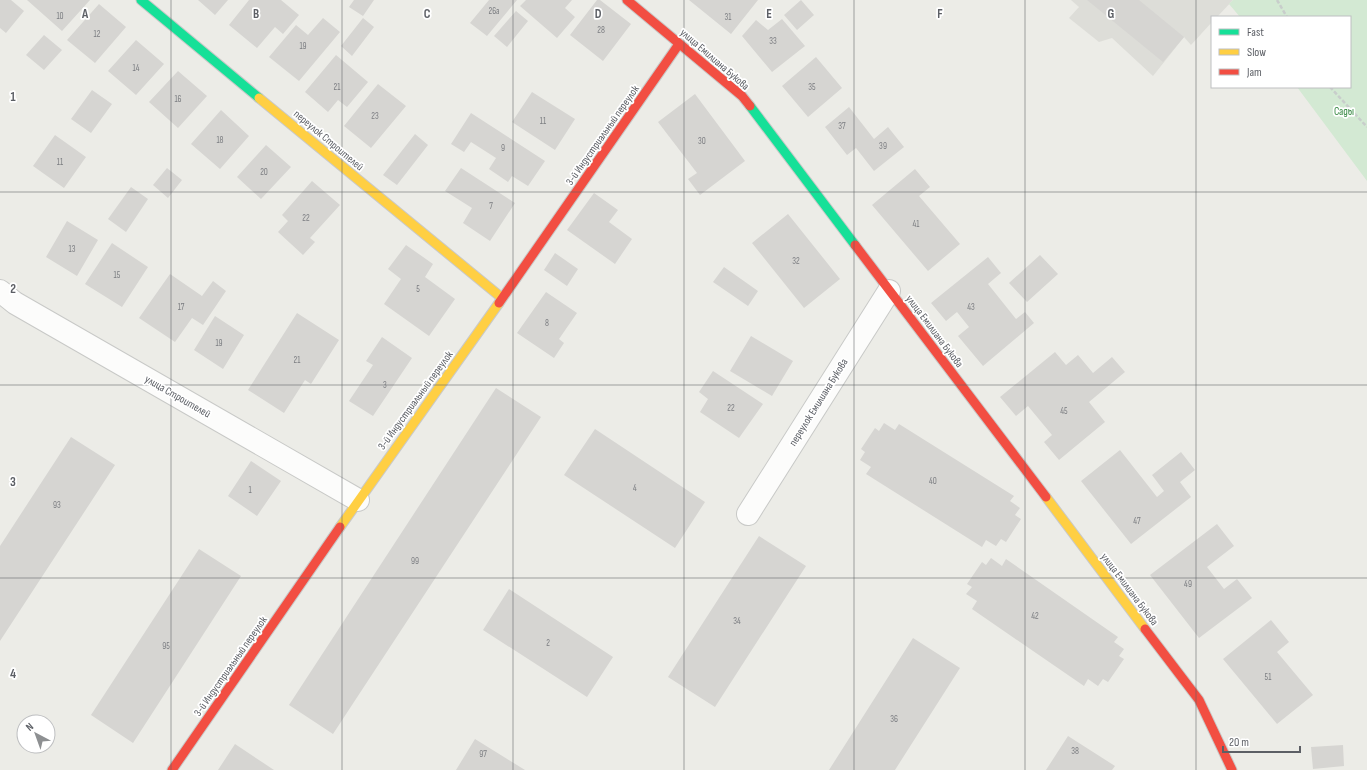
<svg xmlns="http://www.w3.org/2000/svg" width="1367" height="770" font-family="'Sofia Sans Condensed',sans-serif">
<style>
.industrial{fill:#ddddd8}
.green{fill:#d3e9d3}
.building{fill:#d6d5d2}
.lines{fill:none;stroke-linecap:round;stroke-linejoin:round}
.street-casing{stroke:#c8c9c7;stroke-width:24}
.fast-casing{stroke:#c9c9c8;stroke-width:11}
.slow-casing{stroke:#c9c9c8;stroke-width:11}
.jam-casing{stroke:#c9c9c8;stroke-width:11}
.path{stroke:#c8cdcb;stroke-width:2.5;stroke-dasharray:4 2;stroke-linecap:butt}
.street{stroke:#fcfcfb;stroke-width:22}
.fast{stroke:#16e098;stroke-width:9}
.slow{stroke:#ffcf43;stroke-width:9}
.jam{stroke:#f24e42;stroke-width:9}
.grid{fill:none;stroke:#5c5f65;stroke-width:1;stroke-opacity:0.55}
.labels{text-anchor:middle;stroke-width:3.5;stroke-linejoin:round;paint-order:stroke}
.number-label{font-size:9px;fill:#7b7d81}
.street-label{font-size:11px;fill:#5c5f65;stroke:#fff}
.park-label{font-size:11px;fill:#32853e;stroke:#fff}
.grid-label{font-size:13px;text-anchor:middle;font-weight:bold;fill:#5c5f65;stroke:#fff;stroke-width:3.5;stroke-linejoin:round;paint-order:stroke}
</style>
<rect width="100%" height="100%" fill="#ecece7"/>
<path class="industrial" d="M1071,0H1233L1217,17H1212V22L1191,45L1184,37L1153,76L1112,38L1099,42L1069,18L1079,7Z"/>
<path class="green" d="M1233,0H1367V181L1297,87H1350V17H1240L1229,4Z"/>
<path class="building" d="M0,0H11L24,11L6,33L0,28Z
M27,0H90L62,31Z
M198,0H228L215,15Z
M249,0H281L299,15L283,34L275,27L257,48L229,25Z
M354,0H374L363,16L349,7Z
M489,0H517L487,36L470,23Z
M526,0H572L565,8L575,17L557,38L520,6Z
M597,0H600L631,24L603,61L570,35Z
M689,0H758L731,34Z
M801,0L814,15L797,30L784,15Z
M1087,0H1139L1184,37L1163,62Z
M99,4L126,27L95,63L67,40Z
M516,11L528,21L507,47L494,36Z
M323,18L340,32L299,81L269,57L296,25L308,35Z
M363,18L374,27L352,56L341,46Z
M782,19L805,46L772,72L742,36L756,20L768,30Z
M44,35L62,50L44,70L26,55Z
M136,40L164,64L136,95L108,71Z
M336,55L368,82L347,107L338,100L328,112L305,92Z
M816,57L842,88L808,117L782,86Z
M178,71L207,96L178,128L149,102Z
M378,84L406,106L371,148L344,126Z
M92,90L112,104L91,133L71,119Z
M532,92L575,119L555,150L512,122Z
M695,94L745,161L700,195L688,179L697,173L658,122Z
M849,107L874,139L888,127L904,147L874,171L856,148L847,155L825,127Z
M221,110L249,136L220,169L191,144Z
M471,113L545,161L528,186L512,176L508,182L489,169L496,158L471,142L464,152L451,144Z
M415,134L428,145L397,185L383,175Z
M55,135L86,157L64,188L33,166Z
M266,145L291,167L261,199L237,177Z
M167,168L182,180L168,198L153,185Z
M461,168L515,203L490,241L463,223L472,208L445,191Z
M915,169L930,187L919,196L960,244L928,271L872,205Z
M312,181L340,205L310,238L315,242L303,255L278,232L288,221L282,215Z
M131,187L148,199L126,232L108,219Z
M594,193L618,210L609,222L632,239L615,264L567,230Z
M788,214L840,279L804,308L752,243Z
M67,221L98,240L77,276L46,257Z
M112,243L148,267L122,307L85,284Z
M406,245L433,264L425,277L455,299L429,336L384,304L401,279L388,269Z
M555,253L578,269L567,286L544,270Z
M1040,255L1058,274L1027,302L1009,283Z
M988,257L1001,273L988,284L1016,319L1025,312L1034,323L983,366L958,336L969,327L957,312L946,321L931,303Z
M724,267L758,291L748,306L713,282Z
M170,274L202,296L213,281L226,291L203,325L192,318L175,342L139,318Z
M546,292L577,313L559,339L564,343L554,358L517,333Z
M297,313L339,340L311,384L305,380L284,413L248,390Z
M215,316L244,335L223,369L194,350Z
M751,336L793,361L772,396L730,371Z
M382,337L412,358L373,416L349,401L373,365L366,361Z
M1055,352L1066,365L1078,355L1093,373L1112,357L1125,372L1089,402L1105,422L1059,460L1044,442L1052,435L1028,406L1016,416L1000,397Z
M713,371L763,404L739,438L700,412L708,399L699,392Z
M496,388L541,417L333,734L289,705Z
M884,423L895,430L899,424L1014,496L1010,501L1020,508L1015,515L1021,519L1006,542L1001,539L996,546L986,540L982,547L866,474L871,467L860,460L865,452L861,449L875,428L879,431Z
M595,429L705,502L675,548L564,475Z
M71,437L115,465L0,641V546Z
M1120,450L1157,497L1164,491L1152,475L1181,452L1195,470L1180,482L1191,497L1131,544L1081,481Z
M251,461L281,481L257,516L228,496Z
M1217,524L1234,546L1207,567L1224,589L1237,579L1252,598L1199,638L1150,575Z
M759,536L806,566L715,707L668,677Z
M199,549L241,576L133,743L91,715Z
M991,558L1002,566L1006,559L1118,637L1114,642L1124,649L1119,656L1124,659L1108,682L1103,679L1098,686L1088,679L1084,686L972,609L977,601L966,594L972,587L967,584L982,562L986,565Z
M509,589L613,657L587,697L483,630Z
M1271,620L1289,642L1277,652L1313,695L1277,724L1223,659Z
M913,638L960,668L895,770H829Z
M1068,736L1115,766L1112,770H1046Z
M475,739L525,770H456Z
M235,744L274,770H218Z
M1343,745L1344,766L1313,769L1311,747Z"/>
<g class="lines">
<g class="street-casing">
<path id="street" d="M0,291L15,303L358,500
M748,514L889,291"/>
</g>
<g class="fast-casing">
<path id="fast" d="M141,0L259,98
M750,106L855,245"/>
</g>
<g class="slow-casing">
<path id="slow" d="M259,98L502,298
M1046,497L1145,629
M340,527L499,303"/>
</g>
<g class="jam-casing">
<path id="jam" d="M627,0L742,96L750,106
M855,245L1046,497
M499,303L679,44
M1145,629L1199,700L1232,770
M172,770L340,527"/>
</g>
<path class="path" d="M1277,0L1287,17
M1330,87L1367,127"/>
<use href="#street" class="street"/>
<use href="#fast" class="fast"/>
<use href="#slow" class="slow"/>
<use href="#jam" class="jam"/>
</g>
<path class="grid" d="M171,0V770M342,0V770M513,0V770M684,0V770M854,0V770M1025,0V770M1196,0V770M0,192H1367M0,385H1367M0,578H1367"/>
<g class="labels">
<g class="number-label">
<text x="494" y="14">26а</text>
<text x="60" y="19">10</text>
<text x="728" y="20">31</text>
<text x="601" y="33">28</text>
<text x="97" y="37">12</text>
<text x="773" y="44">33</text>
<text x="303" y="49">19</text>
<text x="136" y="71">14</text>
<text x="337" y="90">21</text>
<text x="812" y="90">35</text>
<text x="178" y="102">16</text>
<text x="375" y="119">23</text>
<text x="543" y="124">11</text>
<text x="842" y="129">37</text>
<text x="220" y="143">18</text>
<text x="702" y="144">30</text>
<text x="883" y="149">39</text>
<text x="503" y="151">9</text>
<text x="60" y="165">11</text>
<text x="264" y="175">20</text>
<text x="491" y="209">7</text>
<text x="306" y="221">22</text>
<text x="916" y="227">41</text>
<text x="72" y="252">13</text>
<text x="796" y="264">32</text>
<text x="117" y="278">15</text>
<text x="418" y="292">5</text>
<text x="181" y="310">17</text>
<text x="971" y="310">43</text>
<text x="547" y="326">8</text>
<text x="219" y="346">19</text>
<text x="297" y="363">21</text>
<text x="385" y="388">3</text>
<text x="731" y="411">22</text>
<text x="1064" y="414">45</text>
<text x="933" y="484">40</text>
<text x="635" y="491">4</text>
<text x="250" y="493">1</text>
<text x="57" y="508">93</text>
<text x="1137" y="524">47</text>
<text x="415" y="564">99</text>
<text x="1188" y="587">49</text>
<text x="1035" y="619">42</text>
<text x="737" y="624">34</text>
<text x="548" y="646">2</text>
<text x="166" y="649">95</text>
<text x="1268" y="680">51</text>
<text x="894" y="722">36</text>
<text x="1075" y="754">38</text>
<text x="483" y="757">97</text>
</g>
<g class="street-label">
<text transform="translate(715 59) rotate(41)" y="4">улица Емилиана Букова</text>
<text transform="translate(602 135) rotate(-55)" y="4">3-й Индустриальный переулок</text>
<text transform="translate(329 140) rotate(40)" y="4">переулок Строителей</text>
<text transform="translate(935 331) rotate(53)" y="4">улица Емилиана Букова</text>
<text transform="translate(178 396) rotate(30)" y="4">улица Строителей</text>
<text transform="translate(415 400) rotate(-54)" y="4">3-й Индустриальный переулок</text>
<text transform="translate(818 402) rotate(-58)" y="4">переулок Емилиана Букова</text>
<text transform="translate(1130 589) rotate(53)" y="4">улица Емилиана Букова</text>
<text transform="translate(230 666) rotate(-55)" y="4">3-й Индустриальный переулок</text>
</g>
<g class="park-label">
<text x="1344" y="115">Сады</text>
</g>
</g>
<g class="grid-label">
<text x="85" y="18">A</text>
<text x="256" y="18">B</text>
<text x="427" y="18">C</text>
<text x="598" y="18">D</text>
<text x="769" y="18">E</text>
<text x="940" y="18">F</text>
<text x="1111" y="18">G</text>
<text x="13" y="101">1</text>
<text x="13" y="293">2</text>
<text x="13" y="486">3</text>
<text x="13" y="678">4</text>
</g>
<rect x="1211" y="16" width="140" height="72" fill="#ffffff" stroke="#bebfc1"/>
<rect x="1219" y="29" width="20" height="6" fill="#16e098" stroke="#bebfc1"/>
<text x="1247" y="36" font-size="12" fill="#5c5f65">Fast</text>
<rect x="1219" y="49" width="20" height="6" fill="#ffcf43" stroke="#bebfc1"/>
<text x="1247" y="56" font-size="12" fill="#5c5f65">Slow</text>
<rect x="1219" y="69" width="20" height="6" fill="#f24e42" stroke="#bebfc1"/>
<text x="1247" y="76" font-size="12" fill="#5c5f65">Jam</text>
<g transform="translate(36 734) rotate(319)"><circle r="19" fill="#ffffff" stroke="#bebfc1"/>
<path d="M0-3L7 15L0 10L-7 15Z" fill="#8e9092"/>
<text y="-6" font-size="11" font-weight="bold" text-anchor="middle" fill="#5c5f65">N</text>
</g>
<path d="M1223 746v6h77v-6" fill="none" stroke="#5c5f65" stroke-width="2"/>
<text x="1229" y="746" font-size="12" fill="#5c5f65" stroke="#ffffff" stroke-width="3" paint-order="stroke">20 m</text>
</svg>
